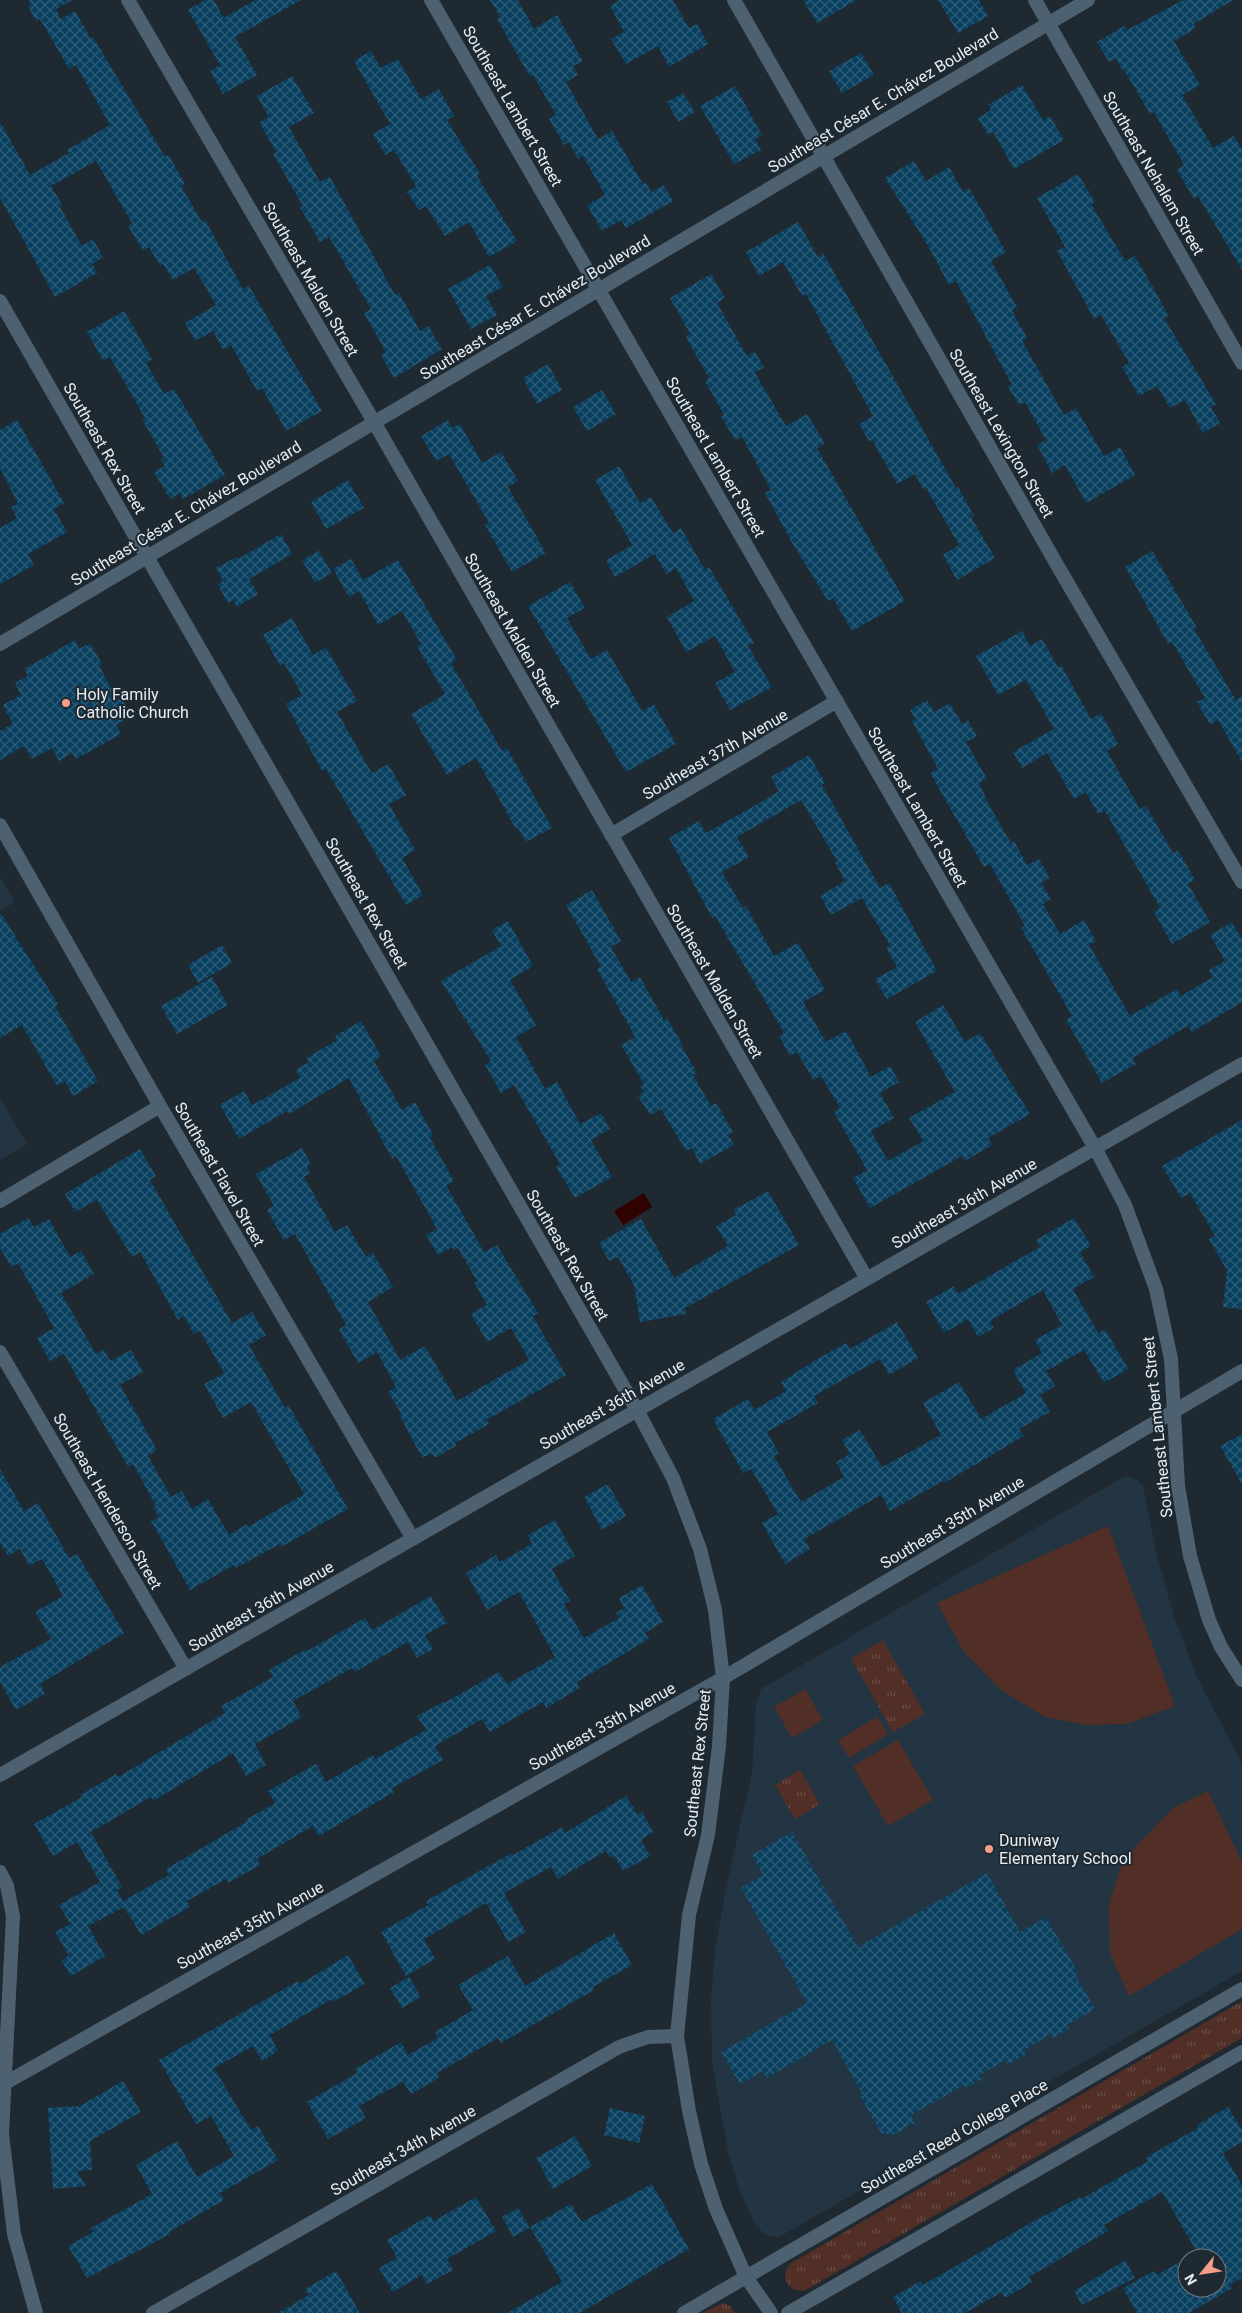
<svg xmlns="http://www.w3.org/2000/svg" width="1242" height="2313" font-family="Roboto,sans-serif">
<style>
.built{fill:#233542}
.grass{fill:#512e26}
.park{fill:url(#park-tufts)}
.water{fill:#2f0200}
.building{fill:url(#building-cross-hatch);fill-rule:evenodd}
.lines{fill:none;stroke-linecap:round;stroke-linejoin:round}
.minor{stroke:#4d6170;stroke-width:14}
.tertiary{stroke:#4d6170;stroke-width:14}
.poi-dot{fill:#f49e8a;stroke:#1e2932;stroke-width:2}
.labels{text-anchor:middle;stroke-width:4;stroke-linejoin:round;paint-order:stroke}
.street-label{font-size:16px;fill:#e6eef4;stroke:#1e2932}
.poi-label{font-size:16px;fill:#e6eef4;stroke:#1e2932;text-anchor:start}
</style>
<defs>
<pattern id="park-tufts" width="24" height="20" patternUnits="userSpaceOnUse" patternTransform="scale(1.25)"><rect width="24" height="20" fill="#512e26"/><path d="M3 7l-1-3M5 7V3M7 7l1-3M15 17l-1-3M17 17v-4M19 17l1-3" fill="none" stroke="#6a4d46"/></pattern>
<pattern id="building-cross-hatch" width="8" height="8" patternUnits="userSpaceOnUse" patternTransform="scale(1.25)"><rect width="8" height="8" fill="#09405f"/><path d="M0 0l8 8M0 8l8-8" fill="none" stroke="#2d5c77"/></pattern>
</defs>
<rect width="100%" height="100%" fill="#1e2932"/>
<path class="built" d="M0,877L15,902L0,911Z
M0,1098L27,1144L0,1160Z
M1125,1476L1137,1480L1143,1485L1157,1556L1174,1617L1197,1677L1242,1764V1971L779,2237L765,2235L754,2223L738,2186L728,2152L712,2062L711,1999L715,1949L727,1883L752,1773L756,1705L761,1689Z"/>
<path class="grass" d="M1108,1526L1175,1706L1127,1724L1087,1725L1045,1717L1000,1689L964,1652L937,1603Z
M805,1689L823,1720L792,1738L774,1707Z
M877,1717L888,1734L849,1758L838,1740Z
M898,1740L933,1800L888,1826L853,1766Z
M1208,1791L1242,1862V1929L1129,1996L1110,1953L1109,1904L1123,1860L1173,1808Z"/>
<path class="park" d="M883,1640L925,1714L893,1732L851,1658Z
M800,1770L820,1804L795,1819L775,1785Z
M1242,2001V2038L806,2290C789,2295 778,2276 791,2263Z
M723,2303L730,2306L735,2313H702Z"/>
<path class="water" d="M644,1193L652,1207L623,1225L614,1211Z"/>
<path class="building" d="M29,0H72L56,9L61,19L75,11L91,39L93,37L165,157L168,154L185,184L181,186L202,222L205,220L243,289L249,286L322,411L286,431L262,388L257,391L231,345L223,350L213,331L195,341L185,323L216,305L194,268L173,280L163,264L160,266L149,247L143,251L128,226L132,223L96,161L51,186L63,206L60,207L82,246L93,239L103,257L92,264L97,273L55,297L0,198V122L30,175L69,153L67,150L110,125L76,65L69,69L40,19L36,21L28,6L31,4Z
M205,0H214L224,18L255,0H301L235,37L257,75L223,94L210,71L220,65L188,10Z
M490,0H518L534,29L557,15L583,61L573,66L578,75L566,82L598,139L612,131L643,184L646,183L651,192L664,185L673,201L626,228L621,220L602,231L587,205L605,195L583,156L578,159L569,142L564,145L549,119L556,115L533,75L530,77L497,19L500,17Z
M619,0H673L689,28L697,24L708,44L669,67L658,46L626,64L611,39L624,32L610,6Z
M803,0H857L817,23Z
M938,0H979L988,16L958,33Z
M1183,0H1233L1194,24L1196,28L1174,41L1200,85L1182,95L1213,148L1234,136L1242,149V270L1198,196L1194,199L1177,170L1184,165L1154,112L1150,114L1124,70L1123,71L1116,59L1109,62L1097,42L1124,26L1127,30Z
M371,51L381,68L398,59L421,99L439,89L454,116L447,120L480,174L477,176L517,241L489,257L469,222L445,236L426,206L419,210L407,192L416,186L394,150L385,155L373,134L390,124L354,61Z
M861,53L874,75L842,93L829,71Z
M292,76L314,113L289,127L320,182L330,177L395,295L399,293L420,331L428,326L442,349L394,378L381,355L386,352L364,313L371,309L329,237L320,242L300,207L303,206L273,154L276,152L259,122L269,117L257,96Z
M1022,85L1043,120L1050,116L1064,140L1014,169L993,132L988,135L978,118L991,110L988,105Z
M735,86L762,135L755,139L761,150L734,164L700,106Z
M683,93L695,112L678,122L667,102Z
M914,161L926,181L949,167L963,192L969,188L1006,252L991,261L1017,307L1012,311L1027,338L1022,341L1064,415L1076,408L1104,456L1120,447L1135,475L1086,503L1065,465L1052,473L1037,445L1046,440L1025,402L1019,405L1008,387L1012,385L956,281L949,285L927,244L885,178Z
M1078,174L1095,202L1091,204L1125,261L1135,256L1169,316L1164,318L1216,404L1211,407L1220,423L1203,433L1185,400L1170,408L1157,386L1139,396L1122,367L1129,363L1101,315L1094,319L1057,251L1065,247L1037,198Z
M798,222L818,257L823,253L956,488L958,487L974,516L971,517L995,558L957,580L943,555L959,545L926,488L923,489L915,474L897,484L872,440L869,441L859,424L873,416L806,294L802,296L783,262L759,276L746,252Z
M490,265L503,287L486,296L497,315L471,329L448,289Z
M711,274L725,298L717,303L747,356L755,352L764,367L755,373L786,426L807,414L825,443L817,448L905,601L852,631L833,598L828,601L791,541L765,493L771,490L742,437L735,440L721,417L724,415L705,381L709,378L686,337L690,334L670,298Z
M124,311L152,359L146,363L164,394L174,389L225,475L183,499L180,493L170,499L154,472L165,466L161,459L164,458L142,419L145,418L110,357L103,361L87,332Z
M548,364L562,390L537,404L523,378Z
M602,390L616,414L587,431L573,407Z
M17,420L64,503L54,509L67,532L28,554L34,565L0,584V528L17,518L11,507L18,504L0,468V430Z
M448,420L452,428L460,424L482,463L501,452L518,481L508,487L546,553L512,572L485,525L489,523L449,454L436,461L421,436Z
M619,466L640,503L651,497L673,533L681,528L705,570L709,567L754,643L748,646L772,687L730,710L715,683L735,672L715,636L686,652L667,617L694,601L676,568L666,574L655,554L615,577L606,560L632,545L595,480Z
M348,480L364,508L326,529L311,502Z
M281,534L292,554L249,579L258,594L237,607L233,600L228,603L217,584L223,581L216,568L237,557L238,559Z
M319,551L332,573L315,583L302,560Z
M1152,551L1197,628L1194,629L1227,685L1236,700L1242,696V762L1218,720L1210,725L1197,702L1205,698L1172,642L1168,644L1125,567Z
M351,559L363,580L398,560L457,660L451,663L502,751L507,748L552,828L526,842L518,828L516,829L476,758L447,775L411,714L445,694L417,646L421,644L402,611L378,625L359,591L349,597L333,569Z
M570,582L585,608L567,618L591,659L607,650L642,711L654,704L676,744L626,772L528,606Z
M292,618L313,655L326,647L357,701L337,712L372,773L388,764L406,795L389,804L415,850L402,858L423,895L406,905L326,769L322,771L286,704L302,695L284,663L280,666L263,635Z
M1022,631L1030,646L1042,639L1058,667L1061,665L1091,719L1101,713L1118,744L1107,751L1140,809L1146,806L1173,853L1178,850L1195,880L1188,884L1210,922L1172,944L1154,912L1160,908L1105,811L1098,814L1086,792L1074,799L1047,753L1022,768L1013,752L1054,729L1026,680L998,695L976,656Z
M75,640L79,649L90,643L102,664L99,666L118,700L122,698L132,716L116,725L121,734L76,759L72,753L59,761L52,748L32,759L24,746L0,760V731L13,724L3,705L21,695L15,683L28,676L24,669Z
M927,700L934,712L950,703L962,724L968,720L977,736L966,742L987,779L979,783L989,805L1011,843L1014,841L1027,865L1039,859L1050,878L1041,883L1051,899L1043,904L1060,934L1084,920L1096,941L1089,945L1130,1016L1177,989L1181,996L1213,977L1209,970L1225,961L1210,935L1232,922L1242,939V1002L1192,1032L1188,1026L1132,1058L1136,1064L1102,1083L1066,1020L1072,1016L1021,928L1025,926L990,864L984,867L930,773L938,769L912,721L915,719L910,710Z
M809,755L825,783L822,785L880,888L889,883L937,971L887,999L875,979L897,967L886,948L890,946L862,898L831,915L820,896L845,881L835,862L837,861L801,800L737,837L749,857L722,872L743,908L746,906L774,956L798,943L825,990L803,1002L826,1042L846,1031L871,1077L890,1066L899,1082L880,1093L894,1118L871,1131L888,1161L923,1141L909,1118L955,1092L915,1022L943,1005L965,1042L980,1033L1030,1114L988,1138L992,1145L965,1161L962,1156L870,1208L853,1178L867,1170L834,1112L840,1108L821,1076L813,1080L797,1052L790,1056L779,1036L784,1033L715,916L712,918L669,838L699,821L706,833L754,806L779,791L771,777Z
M592,890L621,941L611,947L631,982L640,977L664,1020L667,1018L683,1046L682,1047L697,1073L693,1075L711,1106L716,1103L733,1132L728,1135L734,1145L700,1164L692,1148L686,1151L661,1109L650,1115L638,1096L644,1092L640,1086L644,1084L621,1045L635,1037L597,969L601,967L566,905Z
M0,912L58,1004L55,1006L98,1081L73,1096L65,1081L57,1086L22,1025L0,1038Z
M508,921L533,966L510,980L536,1025L516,1037L545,1089L557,1082L580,1124L601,1113L610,1129L591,1140L612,1177L575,1198L556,1167L560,1164L514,1085L501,1093L485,1065L491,1061L441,981L501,946L492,930Z
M222,945L232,963L198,983L188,965Z
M212,977L228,1005L177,1034L161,1006Z
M361,1021L381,1056L374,1061L402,1110L415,1102L433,1135L430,1138L454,1181L446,1185L484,1252L497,1245L538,1313L533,1316L566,1375L486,1420L489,1424L455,1443L456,1446L435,1458L433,1454L422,1457L408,1432L400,1416L402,1415L388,1392L396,1387L377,1352L358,1363L339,1329L346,1325L295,1234L284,1240L267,1210L274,1206L256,1174L302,1148L311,1164L307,1167L310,1173L304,1177L335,1232L347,1225L366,1257L373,1253L393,1287L368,1302L400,1360L425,1346L457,1401L529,1360L511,1328L487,1342L471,1314L487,1305L474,1282L477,1281L458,1248L453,1250L452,1247L438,1255L426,1235L437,1229L396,1156L392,1159L349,1078L289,1114L287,1111L239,1139L220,1105L244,1091L252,1105L300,1078L296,1070L309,1062L306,1058L337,1040L335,1036Z
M1242,1120V1309L1223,1307L1227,1271L1209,1239L1215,1236L1190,1193L1181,1198L1162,1166Z
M140,1149L156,1176L150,1180L232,1323L252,1312L266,1335L249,1345L285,1408L289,1406L348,1509L281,1547L280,1544L236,1568L234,1565L190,1590L151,1521L159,1517L153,1507L156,1506L133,1464L128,1467L64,1354L50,1361L37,1338L54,1328L18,1263L11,1267L0,1248V1234L28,1218L34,1227L49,1219L70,1257L81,1251L94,1274L61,1293L96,1354L104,1349L110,1361L131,1350L143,1372L120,1385L157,1450L148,1456L171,1497L182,1491L192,1509L208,1499L229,1535L247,1524L248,1527L304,1494L251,1402L223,1418L204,1384L224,1373L200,1331L194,1334L184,1316L178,1320L140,1252L132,1257L97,1200L75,1212L65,1194Z
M768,1191L799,1245L685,1308L686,1314L640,1322L634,1285L618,1257L609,1261L599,1243L641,1219L674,1278L728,1246L716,1226L736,1215L733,1210Z
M1074,1218L1091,1246L1080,1252L1094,1277L1073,1289L1098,1333L1105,1329L1128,1369L1104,1383L1084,1350L1046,1371L1055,1386L1040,1395L1050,1412L1019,1429L1024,1436L944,1483L943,1481L890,1511L881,1495L804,1539L810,1549L785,1564L762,1523L778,1514L751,1469L743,1473L713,1419L748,1399L754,1410L786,1391L781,1382L819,1358L846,1343L850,1349L897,1322L918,1358L889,1375L880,1359L814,1396L818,1403L767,1432L779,1453L774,1456L801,1502L844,1477L836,1462L850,1454L842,1440L860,1430L882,1467L941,1435L923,1403L959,1382L981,1419L1026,1393L1013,1370L1042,1353L1035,1340L1062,1325L1043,1290L990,1321L994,1328L978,1337L968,1319L944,1333L926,1302L954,1286L958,1294L1040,1247L1036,1240Z
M1242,1434V1484L1220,1446Z
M0,1469L24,1511L38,1503L69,1558L77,1554L124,1633L40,1684L45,1694L16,1710L0,1682V1667L51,1639L35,1612L63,1596L42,1559L29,1566L20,1549L8,1556L0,1542Z
M608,1484L626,1516L602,1530L584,1497Z
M555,1520L575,1556L552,1569L570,1601L564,1604L584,1638L619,1618L616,1613L624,1608L619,1598L642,1585L663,1622L645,1633L649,1639L577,1682L580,1688L546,1708L543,1702L490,1732L482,1719L435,1746L443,1760L392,1788L394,1792L319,1836L313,1826L257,1859L260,1865L228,1883L226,1879L187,1901L190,1907L141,1935L124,1907L88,1926L105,1956L71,1976L61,1960L69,1956L55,1932L70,1924L59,1905L100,1882L77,1842L53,1856L34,1824L82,1797L80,1795L116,1774L118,1777L225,1713L221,1706L273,1677L269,1670L306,1649L307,1651L365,1618L372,1630L431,1596L447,1623L425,1635L433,1649L417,1658L408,1642L355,1672L352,1668L293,1701L302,1717L255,1744L266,1765L246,1776L233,1753L153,1801L151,1797L91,1832L122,1887L117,1890L123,1901L169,1875L166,1869L246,1822L245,1820L275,1803L268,1791L316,1764L326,1782L373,1755L375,1759L426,1730L417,1716L443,1702L444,1703L499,1672L507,1684L555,1657L519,1592L487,1610L466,1573L496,1555L500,1562L532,1544L528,1535Z
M626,1796L637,1814L642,1812L653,1832L641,1840L650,1856L623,1871L614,1856L610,1858L606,1851L558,1879L551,1867L504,1893L526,1932L508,1942L486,1903L424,1939L435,1959L406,1976L381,1932L428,1905L426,1901L512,1853L513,1855L562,1827L565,1833Z
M792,1832L858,1947L987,1873L1020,1932L1046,1917L1078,1972L1075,1974L1095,2009L1067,2025L1069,2029L1053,2038L1051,2034L1026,2049L1025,2055L1010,2064L1004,2061L980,2075L982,2079L966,2088L964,2085L911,2115L915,2123L893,2135L881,2133L860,2096L863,2095L832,2040L767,2078L763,2071L740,2084L721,2052L807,2003L741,1888L763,1875L752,1855Z
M614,1933L632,1965L593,1987L594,1990L501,2043L498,2038L437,2073L439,2078L411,2094L403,2082L359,2106L366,2118L328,2139L307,2102L357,2073L355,2069L401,2042L408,2055L438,2038L435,2032L473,2010L458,1985L508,1956L525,1986Z
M348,1955L365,1984L333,2002L332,1999L270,2035L278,2051L262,2061L253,2046L214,2068L251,2130L258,2126L278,2160L220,2193L224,2200L169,2232L170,2234L87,2278L68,2246L93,2232L91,2228L152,2194L136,2165L177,2141L197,2177L234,2156L211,2116L196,2124L159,2060L298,1981L300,1984Z
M409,1977L421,1997L402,2008L390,1988Z
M123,2081L141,2112L90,2141L92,2170L77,2171L86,2186L53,2189L48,2108L80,2106Z
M1228,2107L1242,2130V2142L1223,2153L1242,2185V2278L1230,2284L1232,2288L1189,2313H1137L1123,2288L1154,2271L1157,2275L1197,2252L1162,2192L1104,2225L1108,2231L1029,2277L1032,2282L1005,2298L1002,2292L965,2313H902L893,2297L921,2281L923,2285L1034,2221L1080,2197L1081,2199L1148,2161L1146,2158L1152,2154L1198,2128L1197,2125ZM1187,2258H1217V2288H1187Z
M610,2108L645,2116L639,2143L604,2135Z
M575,2136L592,2166L553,2189L536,2158Z
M652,2184L689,2249L580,2313H507L562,2282L530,2227L571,2204L582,2222Z
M476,2197L496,2231L447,2259L453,2270L427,2284L422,2275L393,2292L379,2268L397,2258L387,2240L430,2215L434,2221Z
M518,2208L530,2228L513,2237L502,2217Z
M1125,2260L1135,2278L1082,2305L1074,2291Z
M336,2271L360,2313H278L309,2295L305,2289Z"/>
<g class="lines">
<path class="minor" d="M128,0L374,422L867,1279
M431,0L1095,1148L1125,1205L1156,1289L1171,1359L1178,1486L1190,1556L1209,1620L1221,1647L1242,1680
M734,0L1060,570L1242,882
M1035,0L1242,363
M0,301L637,1410L673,1478L700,1549L715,1610L723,1678L719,1746L708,1835L689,1915L677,2036L689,2111L701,2164L716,2209L746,2277L771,2313
M0,825L160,1106L413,1539
M611,835L837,701
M0,1201L160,1106
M0,1352L186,1669
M0,1775L1242,1064
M0,1872L7,1886L13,1916L2,2134L14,2234L36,2313
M0,2086L723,1678L1242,1371
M153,2313L619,2047L648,2037L677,2036
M684,2313L1242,1989
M788,2313L1242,2052"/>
<path class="tertiary" d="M0,644L1088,0"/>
</g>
<g class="poi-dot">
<circle cx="66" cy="703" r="5"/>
<circle cx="989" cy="1849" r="5"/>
</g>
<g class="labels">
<g class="street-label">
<text transform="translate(883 100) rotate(-31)" y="6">Southeast César E. Chávez Boulevard</text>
<text transform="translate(513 106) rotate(60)" y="6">Southeast Lambert Street</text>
<text transform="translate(1154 173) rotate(60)" y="6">Southeast Nehalem Street</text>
<text transform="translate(311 279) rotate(60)" y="6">Southeast Malden Street</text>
<text transform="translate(535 307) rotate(-31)" y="6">Southeast César E. Chávez Boulevard</text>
<text transform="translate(1002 433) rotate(60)" y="6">Southeast Lexington Street</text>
<text transform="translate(105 448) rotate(60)" y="6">Southeast Rex Street</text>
<text transform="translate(716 457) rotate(60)" y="6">Southeast Lambert Street</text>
<text transform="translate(186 513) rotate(-31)" y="6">Southeast César E. Chávez Boulevard</text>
<text transform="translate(513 630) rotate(60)" y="6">Southeast Malden Street</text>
<text transform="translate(715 754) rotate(-30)" y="6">Southeast 37th Avenue</text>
<text transform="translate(918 807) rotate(60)" y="6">Southeast Lambert Street</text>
<text transform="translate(367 903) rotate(60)" y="6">Southeast Rex Street</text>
<text transform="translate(715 981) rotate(60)" y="6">Southeast Malden Street</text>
<text transform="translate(220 1174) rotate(60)" y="6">Southeast Flavel Street</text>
<text transform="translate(964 1203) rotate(-30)" y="6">Southeast 36th Avenue</text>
<text transform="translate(568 1255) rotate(60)" y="6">Southeast Rex Street</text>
<text transform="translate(612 1404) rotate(-30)" y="6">Southeast 36th Avenue</text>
<text transform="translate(1157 1427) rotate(-96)" y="6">Southeast Lambert Street</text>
<text transform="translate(108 1501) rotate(60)" y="6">Southeast Henderson Street</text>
<text transform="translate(952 1522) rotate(-31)" y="6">Southeast 35th Avenue</text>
<text transform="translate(261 1606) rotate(-30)" y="6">Southeast 36th Avenue</text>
<text transform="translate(602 1726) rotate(-29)" y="6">Southeast 35th Avenue</text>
<text transform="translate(697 1763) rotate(-84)" y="6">Southeast Rex Street</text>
<text transform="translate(250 1925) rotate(-29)" y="6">Southeast 35th Avenue</text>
<text transform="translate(954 2136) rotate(-30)" y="6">Southeast Reed College Place</text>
<text transform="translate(403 2150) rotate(-30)" y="6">Southeast 34th Avenue</text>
</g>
<g class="poi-label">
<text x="76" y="700">Holy Family<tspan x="76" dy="18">Catholic Church</tspan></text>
<text x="999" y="1846">Duniway<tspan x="999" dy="18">Elementary School</tspan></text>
</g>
</g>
<g transform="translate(1202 2273) rotate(240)"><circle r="24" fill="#1e2932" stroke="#6e7880"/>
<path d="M0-4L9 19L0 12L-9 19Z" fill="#f49e8a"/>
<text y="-8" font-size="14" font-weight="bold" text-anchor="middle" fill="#e6eef4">N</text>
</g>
</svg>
